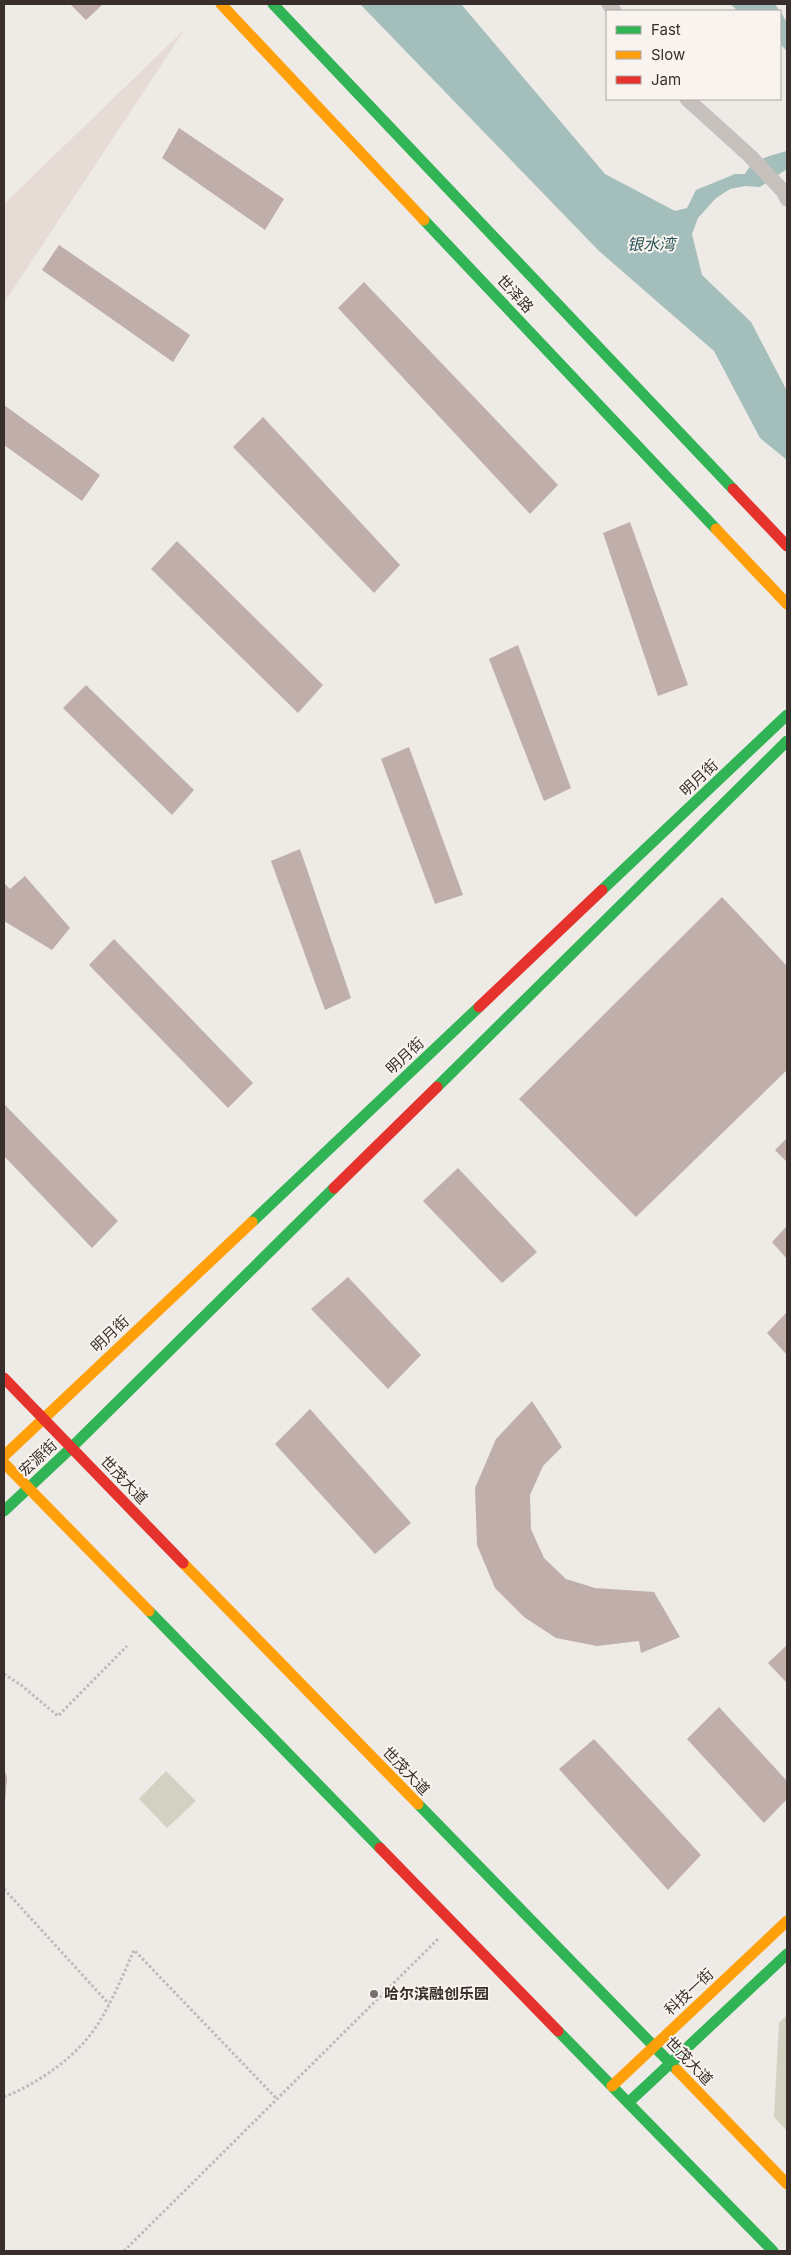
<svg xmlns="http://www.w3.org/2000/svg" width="791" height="2255" font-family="Inter,'Noto Sans SC',sans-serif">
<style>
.green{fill:#d1d2c2}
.plaza{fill:#e6dcd5}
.water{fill:#a4bebb}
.building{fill:#bfaeaa}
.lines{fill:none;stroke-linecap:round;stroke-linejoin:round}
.path{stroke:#c0bab7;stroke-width:3;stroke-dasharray:2.5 2.5;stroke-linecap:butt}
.street{stroke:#c7c1be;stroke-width:15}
.fast{stroke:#30b455;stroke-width:11}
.slow{stroke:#ff9f0a;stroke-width:11}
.jam{stroke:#e5322d;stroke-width:11}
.poi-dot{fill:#78706d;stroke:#f9f3ef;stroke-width:2}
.labels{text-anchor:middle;stroke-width:4;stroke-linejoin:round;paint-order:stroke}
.street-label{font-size:15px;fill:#382f2c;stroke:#f9f3ef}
.poi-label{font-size:15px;font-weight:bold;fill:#382f2c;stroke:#f9f3ef;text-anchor:start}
.water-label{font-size:16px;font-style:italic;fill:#265554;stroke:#f9f3ef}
</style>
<rect width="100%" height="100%" fill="#eeeae6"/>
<path class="green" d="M166,1771L196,1801L167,1828L139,1799Z
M787,2015V2131L774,2117L779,2023Z"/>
<path class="plaza" d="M185,29L4,303V204Z"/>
<path class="water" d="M360,4H461L605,174L675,211L687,208L696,190L735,174H745C753,158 771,156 787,151V169L760,187L745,186L730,189L716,198L698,218L692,234L702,275L751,322L787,391V460L760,438L714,351L599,251Z
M730,4H775L787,22V51L780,44V11H738Z"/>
<path class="building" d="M70,4H103L86,20Z
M179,128L284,199L265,230L162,158Z
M59,245L190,335L173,362L42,270Z
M364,282L558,485L530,514L338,308Z
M4,405L100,475L82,501L4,445Z
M263,417L400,565L374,593L233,447Z
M630,522L688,685L658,696L603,533Z
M177,541L323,685L298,713L151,569Z
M518,645L571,788L544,801L489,659Z
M86,685L194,790L172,815L63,708Z
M409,747L463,895L435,904L381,759Z
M300,849L351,998L325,1010L271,861Z
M25,876L70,928L52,950L4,921V883L10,889Z
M722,897L787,966V1070L636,1217L519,1099Z
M114,939L253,1083L228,1108L89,965Z
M4,1104L118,1221L92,1248L4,1156Z
M787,1138V1162L775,1150Z
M458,1168L537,1252L502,1283L423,1201Z
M787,1226V1259L772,1242Z
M348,1277L421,1355L388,1389L311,1309Z
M787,1312V1355L767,1333Z
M532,1401L562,1447L543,1466L530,1495L531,1529L544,1558L566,1579L595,1588L654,1592L680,1637L641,1653L639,1641L597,1646L556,1638L524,1617L495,1588L477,1545L475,1488L496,1439Z
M310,1409L411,1523L375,1554L275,1444Z
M787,1645V1683L768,1663Z
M719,1707L787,1781V1799L764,1823L687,1739Z
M594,1739L701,1855L668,1890L559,1769Z
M4,1767L7,1778L5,1802H4Z"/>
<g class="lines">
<path class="path" d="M4,1674L21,1685L58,1716L127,1646
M4,1889L109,2004
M4,2097C41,2082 81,2054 101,2019C114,1997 124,1973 134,1950L277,2099
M124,2251L439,1938"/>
<path class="street" d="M609,4L614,11
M687,99L750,156L783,191L787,199"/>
<path class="fast" d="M273,4L733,489
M424,220L716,529
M602,890L787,715
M437,1087L787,741
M252,1222L479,1007
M4,1511L71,1448L334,1188
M149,1611L380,1848
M418,1804L677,2070
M558,2031L773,2251
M628,2103L787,1954"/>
<path class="slow" d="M221,4L424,220
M716,529L787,604
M4,1456L252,1222
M4,1463L149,1611
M183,1563L418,1804
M677,2070L787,2184
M612,2086L787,1921"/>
<path class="jam" d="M733,489L787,546
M479,1007L602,890
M334,1188L437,1087
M4,1378L183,1563
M380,1848L558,2031"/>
</g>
<circle class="poi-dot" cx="374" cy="1994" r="5"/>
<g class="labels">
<g class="street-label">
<text transform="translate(515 294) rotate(47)" y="5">世泽路</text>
<text transform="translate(699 778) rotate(-43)" y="5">明月街</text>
<text transform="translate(405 1056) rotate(-43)" y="5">明月街</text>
<text transform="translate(110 1334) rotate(-43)" y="5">明月街</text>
<text transform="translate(38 1458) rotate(-43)" y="5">宏源街</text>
<text transform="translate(124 1480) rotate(46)" y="5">世茂大道</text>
<text transform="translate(406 1771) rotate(46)" y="5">世茂大道</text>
<text transform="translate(689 1992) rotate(-43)" y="5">科技一街</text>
<text transform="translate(689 2061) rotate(46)" y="5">世茂大道</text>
</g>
<g class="poi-label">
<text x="384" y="1999">哈尔滨融创乐园</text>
</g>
<g class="water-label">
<text x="651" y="250">银水湾</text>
</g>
</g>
<rect width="791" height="2255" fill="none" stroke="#382f2c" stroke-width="10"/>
<rect x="606" y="10" width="175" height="90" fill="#f9f3ef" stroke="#aca5a1"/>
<rect x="616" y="26" width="25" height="8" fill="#30b455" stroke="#aca5a1"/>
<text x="651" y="35" font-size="15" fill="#382f2c">Fast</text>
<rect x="616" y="51" width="25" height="8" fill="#ff9f0a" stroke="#aca5a1"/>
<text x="651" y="60" font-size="15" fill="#382f2c">Slow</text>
<rect x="616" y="76" width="25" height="8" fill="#e5322d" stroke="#aca5a1"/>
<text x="651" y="85" font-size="15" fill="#382f2c">Jam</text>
</svg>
